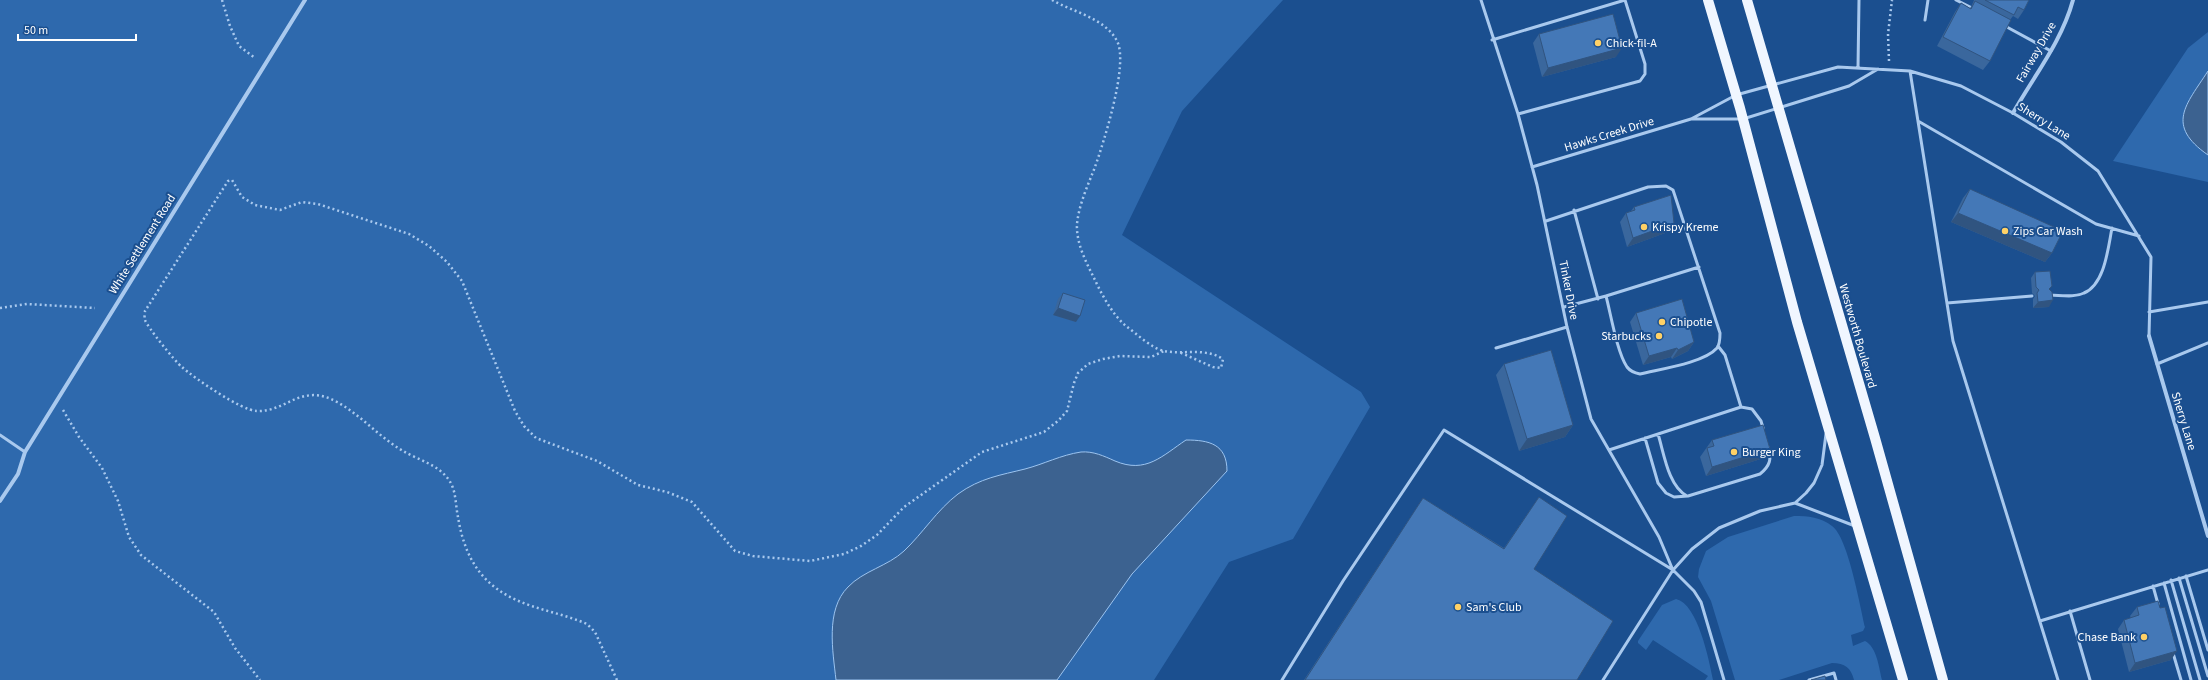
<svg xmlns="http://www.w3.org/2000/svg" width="2208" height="680" font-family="'Source Sans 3',sans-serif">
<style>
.green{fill:#2e69ad}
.water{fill:#3c6290;stroke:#9cc4f0}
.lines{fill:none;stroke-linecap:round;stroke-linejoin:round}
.path{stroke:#a9c9ee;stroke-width:2.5;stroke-dasharray:2 3;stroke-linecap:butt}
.service{stroke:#a9c9ee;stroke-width:3}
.minor{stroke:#a9c9ee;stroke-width:4}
.primary{stroke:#f0f6ff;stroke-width:10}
.wall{fill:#3a679d}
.shaded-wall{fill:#305480}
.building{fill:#4478b7;stroke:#305480}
.poi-dot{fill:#ffd166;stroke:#1b4f8f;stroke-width:1.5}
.labels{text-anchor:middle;stroke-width:4;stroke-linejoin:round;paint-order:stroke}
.poi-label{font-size:12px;fill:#fff;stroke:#1b4f8f;text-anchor:start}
.street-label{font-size:12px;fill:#fff;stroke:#1b4f8f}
</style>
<rect width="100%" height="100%" fill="#1b4f8f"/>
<path class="green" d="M0,0H1283L1182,111L1122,235L1361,392L1370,407L1293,539L1229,562L1154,680H0Z
M2208,32V182L2113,161L2188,48Z
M1794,516C1808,516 1821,517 1832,526C1848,537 1860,606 1865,627L1863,631L1851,635L1853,646L1865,641C1877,647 1879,668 1882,680H1854C1851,668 1845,663 1832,663L1779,680H1735L1711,601L1698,577L1699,569L1706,551L1728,537Z
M1676,599C1698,604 1709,660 1713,680H1705L1708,676L1653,640L1646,650L1638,643V641L1662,605Z"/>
<path class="water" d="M2208,71V155C2165,125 2186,105 2208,71Z
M1186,440C1209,440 1227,444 1227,471L1132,574L1057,680H836C833,652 825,610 848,587C863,571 888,566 904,551C923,533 937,510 958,494C980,478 1001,475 1025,469C1044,464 1061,455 1081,452C1093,451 1104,456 1115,461C1146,474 1162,456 1186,440Z"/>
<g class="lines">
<path class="path" d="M222,0L230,26L239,46L255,58
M1052,0C1073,12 1105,18 1117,41C1129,64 1104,141 1095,167C1088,185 1079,204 1077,224C1076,243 1086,262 1094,278C1102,295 1112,314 1126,326C1137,334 1151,348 1164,351C1184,355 1204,347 1223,359L1221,368L1213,367L1179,352
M1889,61L1888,34L1892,0
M0,308L27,304L95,308
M63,410L79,437L102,468L118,501L129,537L141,555L214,612L235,648L260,680
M617,680L595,632L587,624C555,610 518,608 491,584C471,567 462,542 458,517C456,508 456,497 453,488C445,466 420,461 403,451C379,437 361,415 337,402C301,382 287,412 257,411C242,411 194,378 182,367C176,363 146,325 145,320C144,317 145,313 145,311L228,181L232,180L242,197L255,205L280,210L302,202L318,204L409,234L429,246L447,262L462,281L515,411L524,426L536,438L597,461L638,485L667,492L692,502L735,551L753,556L810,561L844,554L861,546L877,535L904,507L982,452L1044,432L1059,420L1067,411L1074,383L1078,373L1088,364L1103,359L1120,356L1151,357L1164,351"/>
<path class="service" d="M1481,0L1518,114L1537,185L1567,327L1591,419L1659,537L1672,568
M1956,0L1974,9
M1925,20L1928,0
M2005,26L2051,51
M1492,40L1625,0L1645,64V74L1640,81L1518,114
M1858,68L1859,0
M1910,71L1953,341L2058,680
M1691,119H1743L1849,86L1878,69
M1918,121L2096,224L2139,236
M1532,167L1691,119L1736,95L1838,67L1910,71L1961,86L2013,113L2061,142L2098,171L2151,257L2149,336
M1574,210L1598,299
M1546,221L1648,187L1666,186L1673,190L1720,333C1720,338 1720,344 1717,348C1704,363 1660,369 1640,374C1635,373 1630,371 1627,367C1617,352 1611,315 1606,296L1564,307
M2049,295C2060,295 2074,298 2084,293C2105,284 2108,248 2112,228
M1606,296L1699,267
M1947,303L2032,296
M2149,312L2208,302
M1718,346L1725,355L1741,407
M1496,348L1567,327
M2157,364L2208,343
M1658,434C1664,453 1668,486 1687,496
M0,435L25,452
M1645,438L1658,483L1666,493L1674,497L1688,496L1760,474C1770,466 1772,459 1768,447
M1609,450L1741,407L1752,409L1761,421L1763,428
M1795,503L1855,526
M2186,576L2208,650
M2179,578L2208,676
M2171,580L2200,680
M2164,583L2191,680
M2153,586L2158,604
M2070,611L2090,680
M2040,621L2208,570
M2173,653L2181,680
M1282,680L1343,581L1444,430L1673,570L1694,591L1701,602L1724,680
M1603,680L1673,570L1692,549L1719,528L1760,511L1795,503L1806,493L1814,483L1822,465L1826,434
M1809,680L1834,673L1836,680"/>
<path class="minor" d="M2013,113C2034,76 2062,41 2073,0
M2149,336L2208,536
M0,501L18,474L25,452L305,0"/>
<path class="primary" d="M1708,0L1740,108L1797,322L1903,680
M1747,0L1875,438L1943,680"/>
</g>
<path class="wall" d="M1974,0H2029L2024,10L2018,19L2013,16L2010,20L1990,61L1983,70L1937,46L1955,12L1961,3L1970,8L1972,5Z
M1539,34L1616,57L1542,77L1533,43Z
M1970,189L2052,253L2045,262L1951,222L1963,198Z
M1634,207L1674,223L1668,232L1627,247L1620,222L1626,213L1631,211Z
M2035,272L2049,289V307L2033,308V299L2035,296L2032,293L2031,278Z
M1063,293L1076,322L1053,315L1058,299Z
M1636,313L1694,342L1688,351L1672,359L1671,357L1643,365L1630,322Z
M1504,364L1573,425L1565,437L1519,451L1496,375Z
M1712,440L1770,449L1764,458L1706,476L1700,457Z
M1539,497L1534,569L1577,680H1304L1423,498L1504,548Z
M2137,607L2160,608L2171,660L2129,672L2118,629L2124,620L2131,618L2130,616Z"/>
<path class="shaded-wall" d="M1622,48L1616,57L1542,77L1548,68Z
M1958,213L2052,253L2045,262L1951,222Z
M1674,223L1668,232L1627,247L1633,238Z
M2053,300L2049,307L2033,308L2038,302Z
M1058,308L1080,316L1076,322L1053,315Z
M1694,342L1688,351L1672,359L1678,350Z
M1677,348L1671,357L1643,365L1649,356Z
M1573,425L1565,437L1519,451L1527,439Z
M1770,449L1764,458L1706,476L1712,467Z
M2177,651L2171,660L2129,672L2135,663Z"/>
<path class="building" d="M1985,0H2029L2024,10L2018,7L2014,15Z
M1975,1L2011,20L1990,61L1943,37L1961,3L1971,9Z
M1613,14L1622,48L1548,68L1539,34Z
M1970,189L2063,231L2052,253L1958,213Z
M1671,195L1674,223L1633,238L1626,213L1635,210L1634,207Z
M2050,271L2052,286L2049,289L2052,292L2053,300L2038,302L2037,293L2039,290L2036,287L2035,272Z
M1063,293L1085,300L1080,316L1058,308Z
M1682,299L1694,342L1678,350L1677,348L1649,356L1636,313Z
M1551,350L1573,425L1527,439L1504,364Z
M1763,425L1770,449L1712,467L1707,448L1714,446L1712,440Z
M1539,497L1567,516L1534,569L1613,621L1577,680H1305L1423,498L1504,549Z
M2158,601L2160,608L2165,607L2177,651L2135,663L2124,620L2139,615L2137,607Z
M1825,676L1826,680H1811Z"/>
<g class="poi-dot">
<circle cx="1598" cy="43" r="4"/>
<circle cx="1644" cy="227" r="4"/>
<circle cx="2005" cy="231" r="4"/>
<circle cx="1662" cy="322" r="4"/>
<circle cx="1659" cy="336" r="4"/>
<circle cx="1734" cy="452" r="4"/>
<circle cx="1458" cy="607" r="4"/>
<circle cx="2144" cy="637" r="4"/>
</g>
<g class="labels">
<g class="poi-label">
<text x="1606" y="47">Chick-fil-A</text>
<text x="1652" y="231">Krispy Kreme</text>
<text x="2013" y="235">Zips Car Wash</text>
<text x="1670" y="326">Chipotle</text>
<text x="1651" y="340" text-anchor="end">Starbucks</text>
<text x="1742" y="456">Burger King</text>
<text x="1466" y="611">Sam's Club</text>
<text x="2136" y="641" text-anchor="end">Chase Bank</text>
</g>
<g class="street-label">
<text transform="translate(2036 52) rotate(-60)" y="4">Fairway Drive</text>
<text transform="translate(2044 121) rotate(32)" y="4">Sherry Lane</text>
<text transform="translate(1609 134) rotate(-17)" y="4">Hawks Creek Drive</text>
<text transform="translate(142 244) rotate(-58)" y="4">White Settlement Road</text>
<text transform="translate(1569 290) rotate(79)" y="4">Tinker Drive</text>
<text transform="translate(1858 336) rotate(74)" y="4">Westworth Boulevard</text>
<text transform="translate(2184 421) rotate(73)" y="4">Sherry Lane</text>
</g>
</g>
<path d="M18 34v6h118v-6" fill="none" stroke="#ffffff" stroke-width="2"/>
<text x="24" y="34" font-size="12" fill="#ffffff" stroke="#1b4f8f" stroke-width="3" paint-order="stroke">50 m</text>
</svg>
